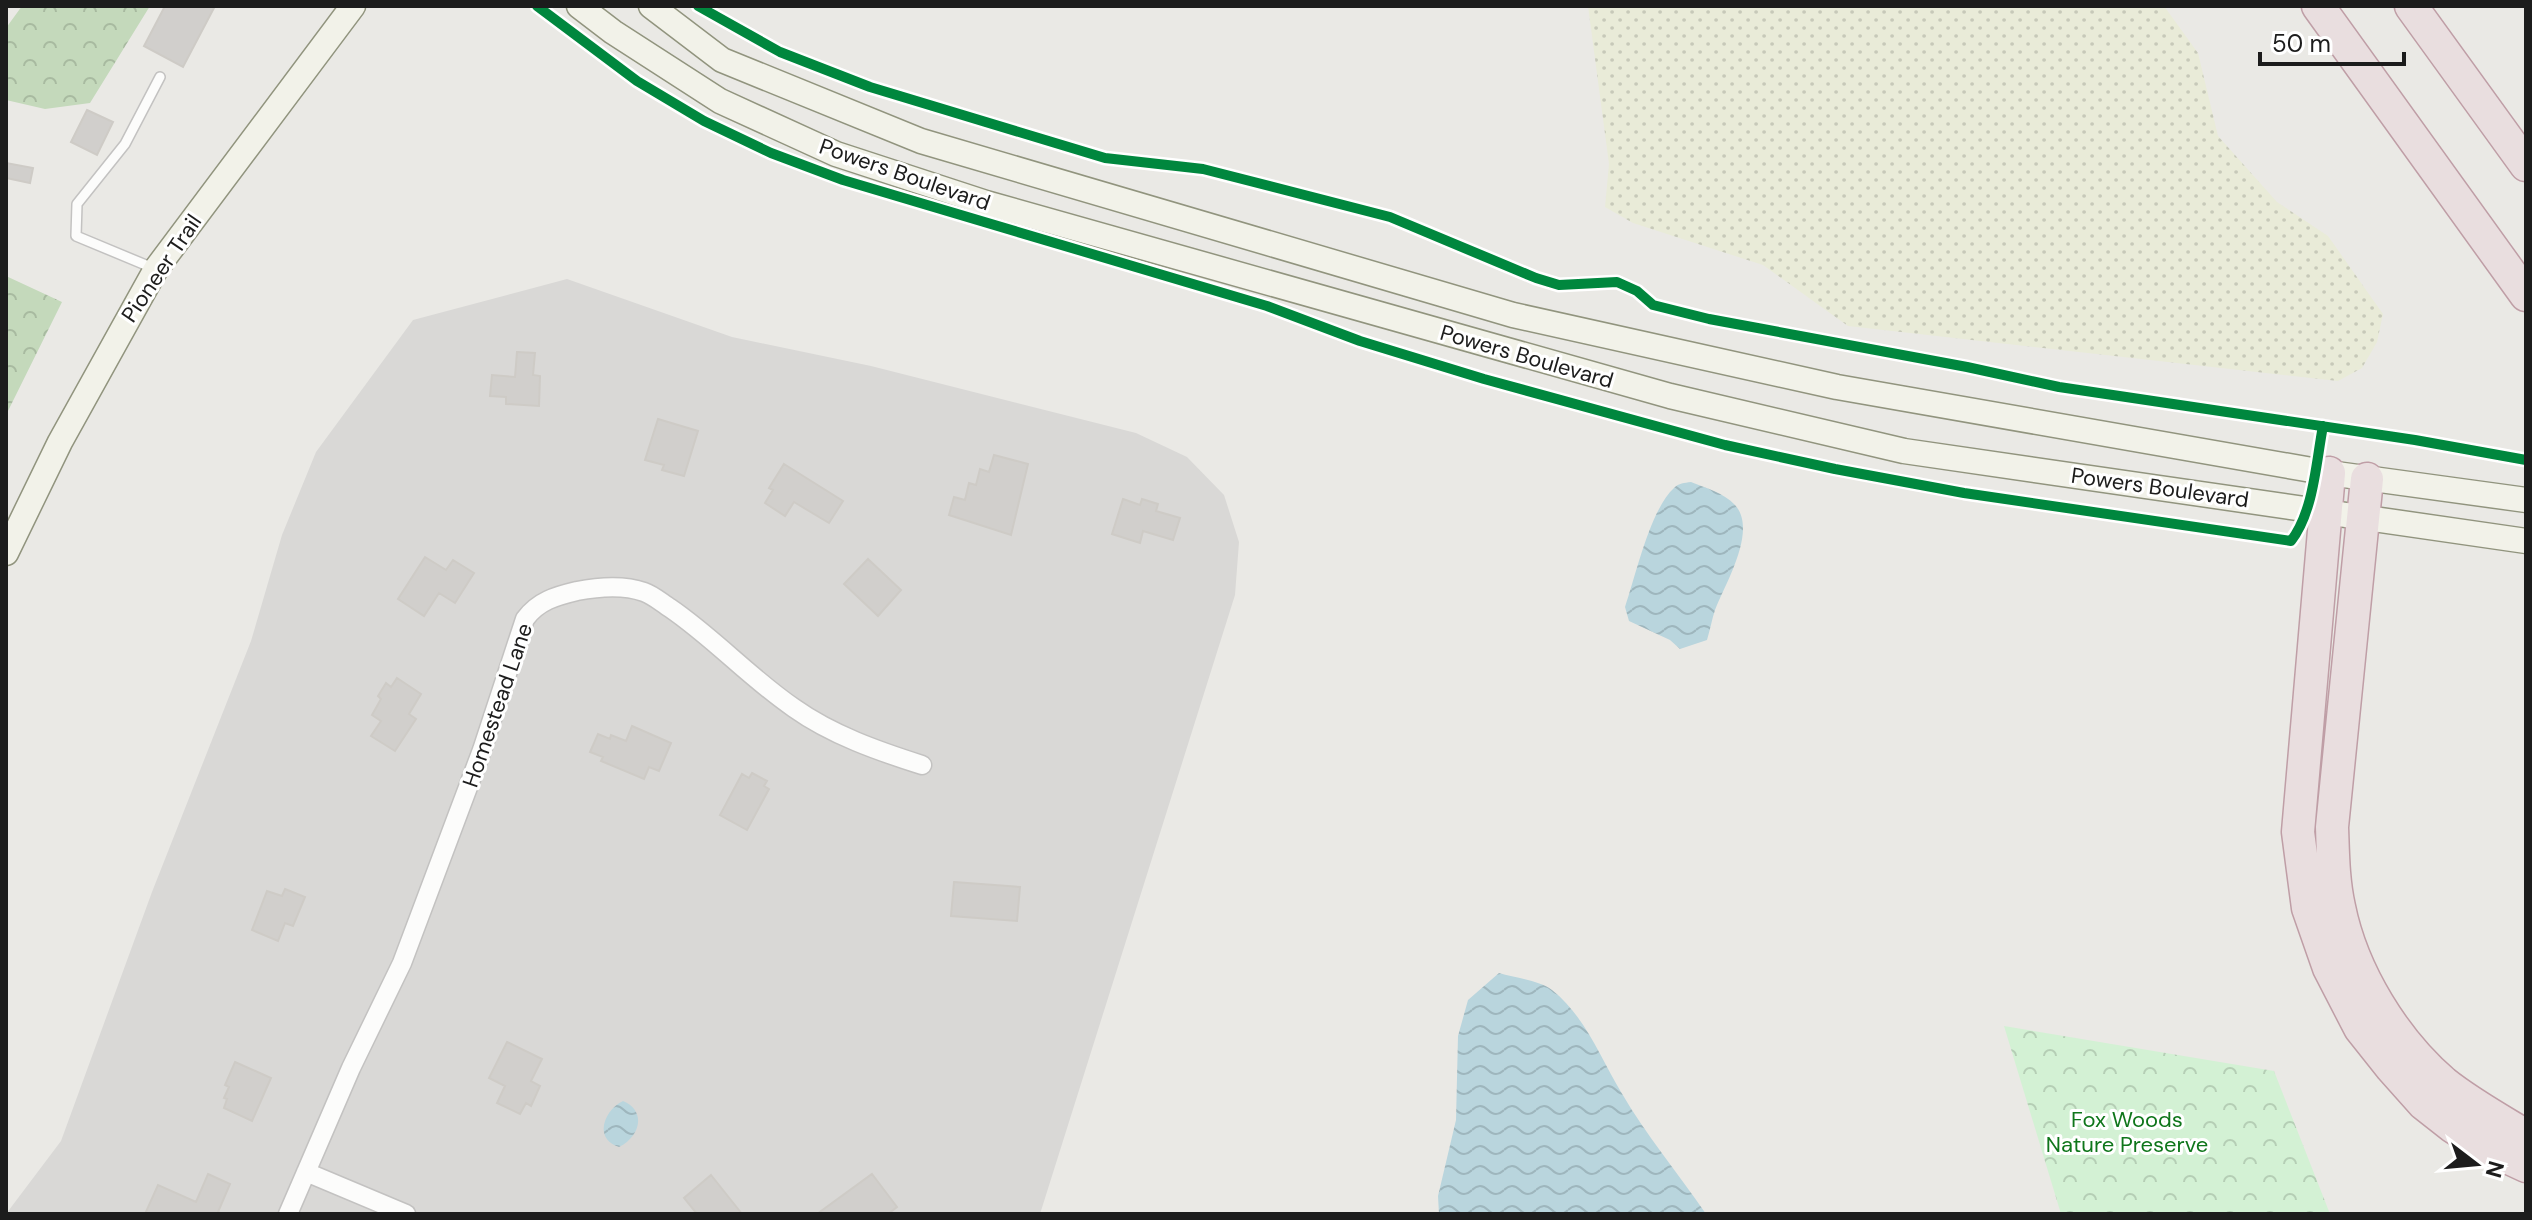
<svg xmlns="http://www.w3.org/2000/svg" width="2532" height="1220" font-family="'DM Sans',sans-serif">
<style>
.residential{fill:#d9d8d6}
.farmland{fill:url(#farmland-dots)}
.forest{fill:url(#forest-crowns)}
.park{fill:url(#park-crowns)}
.water{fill:url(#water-waves)}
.building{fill:#d1cfcc;stroke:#cecbc6;stroke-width:2}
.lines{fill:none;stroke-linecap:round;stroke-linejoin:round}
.service-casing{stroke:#c3c2c1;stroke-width:12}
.minor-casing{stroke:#c3c2c1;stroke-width:21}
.secondary-casing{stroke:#91947e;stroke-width:27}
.motorway-casing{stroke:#bf9ea6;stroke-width:35}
.service{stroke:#fcfcfb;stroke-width:9}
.minor{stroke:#fcfcfb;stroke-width:18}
.secondary{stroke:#f2f2e9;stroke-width:24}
.motorway{stroke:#e9dedf;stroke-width:32}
.cycleway-casing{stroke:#fff;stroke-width:15}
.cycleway{stroke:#00873e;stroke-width:10}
.labels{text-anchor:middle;stroke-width:6;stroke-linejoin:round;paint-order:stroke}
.street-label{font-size:22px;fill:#1c1c1c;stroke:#fff}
.park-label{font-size:22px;fill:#0f761b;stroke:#fff}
</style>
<defs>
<pattern id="farmland-dots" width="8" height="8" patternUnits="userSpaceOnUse" patternTransform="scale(2)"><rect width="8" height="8" fill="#e9ebd8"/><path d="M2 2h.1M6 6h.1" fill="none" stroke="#c7c9b9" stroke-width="1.8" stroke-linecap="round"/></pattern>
<pattern id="forest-crowns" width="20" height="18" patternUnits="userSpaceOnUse" patternTransform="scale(2)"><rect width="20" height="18" fill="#c4d9bb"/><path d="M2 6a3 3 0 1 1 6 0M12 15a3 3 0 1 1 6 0" fill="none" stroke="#a8baa0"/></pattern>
<pattern id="park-crowns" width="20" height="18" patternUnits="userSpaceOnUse" patternTransform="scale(2)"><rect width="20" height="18" fill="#d3f1d4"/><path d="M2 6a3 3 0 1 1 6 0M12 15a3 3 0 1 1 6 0" fill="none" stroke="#b5ceb5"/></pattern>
<pattern id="water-waves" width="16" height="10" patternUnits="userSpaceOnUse" patternTransform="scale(2)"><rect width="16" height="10" fill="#b9d5dd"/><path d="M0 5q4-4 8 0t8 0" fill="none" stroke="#9eb6bd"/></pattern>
</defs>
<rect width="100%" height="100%" fill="#eae9e5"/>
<path class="residential" d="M567,279L732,337L871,366L1136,433L1187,457L1224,495L1239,542L1235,595L1040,1214H6L61,1141L152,892L251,641L282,535L316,452L413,320Z"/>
<path class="farmland" d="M1588,6H2164L2198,53L2218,136L2277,202L2328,236L2383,314L2377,342L2362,368L2338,381L1848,326L1763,265L1633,223L1605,207L1609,164Z"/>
<path class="forest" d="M22,6H150L90,103L45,109L6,100V28Z
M6,276L62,302L6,415Z"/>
<path class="park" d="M2004,1026L2274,1071L2330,1214H2061Z"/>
<path class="water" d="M1691,482C1706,488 1724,493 1735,505C1758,530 1725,584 1715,610C1712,619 1710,630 1707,640L1680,649L1670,640L1629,621L1625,607C1636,575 1650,510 1674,488C1679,483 1684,483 1691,482Z
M1499,973C1515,978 1539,980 1552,990C1585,1016 1600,1057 1621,1092C1646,1135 1678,1173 1706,1214H1439L1438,1196L1456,1120L1458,1036L1468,1000Z
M623,1101C647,1111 640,1137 619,1147C593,1139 604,1110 623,1101Z"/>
<path class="building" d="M165,6H215L183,67L144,46Z
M87,110L113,122L97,155L71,142Z
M6,163L33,168L30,183L6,178Z
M517,352L535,353L533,375L540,376L539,406L506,404V397L490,396L492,375L515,377Z
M658,419L698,431L684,476L662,470L664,465L645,460Z
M994,455L1028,464L1011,535L949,515L954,497L965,500L969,483L976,485L980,469L989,472Z
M784,464L843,501L829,523L794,502L785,516L765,503L773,490L769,488Z
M1123,499L1140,505L1142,499L1158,504L1156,511L1180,518L1173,540L1143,531L1140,543L1112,534Z
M425,557L446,570L453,560L474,573L455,603L439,593L424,616L398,599Z
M868,559L901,590L878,616L844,584Z
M397,678L421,694L409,714L416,719L395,751L371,736L381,721L372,715L381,699L378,696L386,683L391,687Z
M632,726L671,743L659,771L649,767L644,779L601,761L603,757L590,752L598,734L610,739L611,735L626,741Z
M752,773L767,781L764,786L769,789L747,830L720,815L742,774L749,778Z
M954,882L1020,887L1017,921L951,916Z
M285,889L305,897L293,926L285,923L278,941L252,930L267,891L282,896Z
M507,1042L542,1059L531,1081L540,1086L531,1106L526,1103L520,1114L497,1103L505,1086L489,1078Z
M235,1062L271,1078L252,1121L224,1108L227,1099L224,1098L229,1087L225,1085Z
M208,1174L230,1184L218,1212L222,1214H145L158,1185L196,1202Z
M872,1174L897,1207L888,1214H817Z
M711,1175L742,1214H697L684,1198Z"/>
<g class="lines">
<g class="service-casing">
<path id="service" d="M153,268L76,236L77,204L125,144L160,77"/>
</g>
<g class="minor-casing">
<path id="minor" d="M306,1172L406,1214
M288,1214L351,1068L402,963L482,750L525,619C538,601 556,596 577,591C598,587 624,585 644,592C653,595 662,603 670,608C714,638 750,678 794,708C832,735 878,751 922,765"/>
</g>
<g class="secondary-casing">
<path id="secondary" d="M579,6L613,32L720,101L836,154L986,203L1670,396L1904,451L2526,541
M651,6L722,60L921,141L1513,315L1837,387L2329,473L2526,500
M6,553L60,442L156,269L353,6"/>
</g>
<g class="motorway-casing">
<path id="motorway" d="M2318,6L2526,295
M2411,6L2526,165
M2329,473L2298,832L2308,908L2329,968L2360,1028L2391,1067L2424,1104L2452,1126L2483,1146L2526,1166
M2367,479L2332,827C2333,854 2333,880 2339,907C2352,972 2394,1040 2444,1083C2469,1103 2498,1119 2526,1136"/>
</g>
<use href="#service" class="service"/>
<use href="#minor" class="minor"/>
<use href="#secondary" class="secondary"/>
<use href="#motorway" class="motorway"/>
<g class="cycleway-casing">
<path id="cycleway" d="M537,6L637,81L704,121L771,153L843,180L1267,306L1360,341L1484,379L1725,445L1835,469L1964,493L2291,541C2314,511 2316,462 2323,426
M698,6L780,52L870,87L1105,158L1203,169L1390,217L1536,278L1559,285L1617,282L1637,291L1653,305L1709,319L1967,367L2059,387L2415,440L2526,460"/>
</g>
<use href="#cycleway" class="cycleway"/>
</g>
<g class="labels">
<g class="street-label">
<text transform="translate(905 174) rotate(19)" y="8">Powers Boulevard</text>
<text transform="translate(161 268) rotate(-56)" y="8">Pioneer Trail</text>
<text transform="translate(1527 356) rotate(16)" y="8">Powers Boulevard</text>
<text transform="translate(2160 487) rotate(8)" y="8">Powers Boulevard</text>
<text transform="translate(497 705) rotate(-71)" y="8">Homestead Lane</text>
</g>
<g class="park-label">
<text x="2127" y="1127">Fox Woods<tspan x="2127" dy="25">Nature Preserve</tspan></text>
</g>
</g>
<rect width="2532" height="1220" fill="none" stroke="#1c1c1c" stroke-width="16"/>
<g transform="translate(2476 1164) rotate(106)" stroke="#ffffff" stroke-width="6" paint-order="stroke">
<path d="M0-6L14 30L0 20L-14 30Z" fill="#1c1c1c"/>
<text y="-12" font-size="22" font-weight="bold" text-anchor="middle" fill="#1c1c1c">N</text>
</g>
<path d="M2260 52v12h144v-12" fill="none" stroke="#1c1c1c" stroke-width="4"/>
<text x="2272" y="52" font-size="24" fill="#1c1c1c" stroke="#ffffff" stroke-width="6" paint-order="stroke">50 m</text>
</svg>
